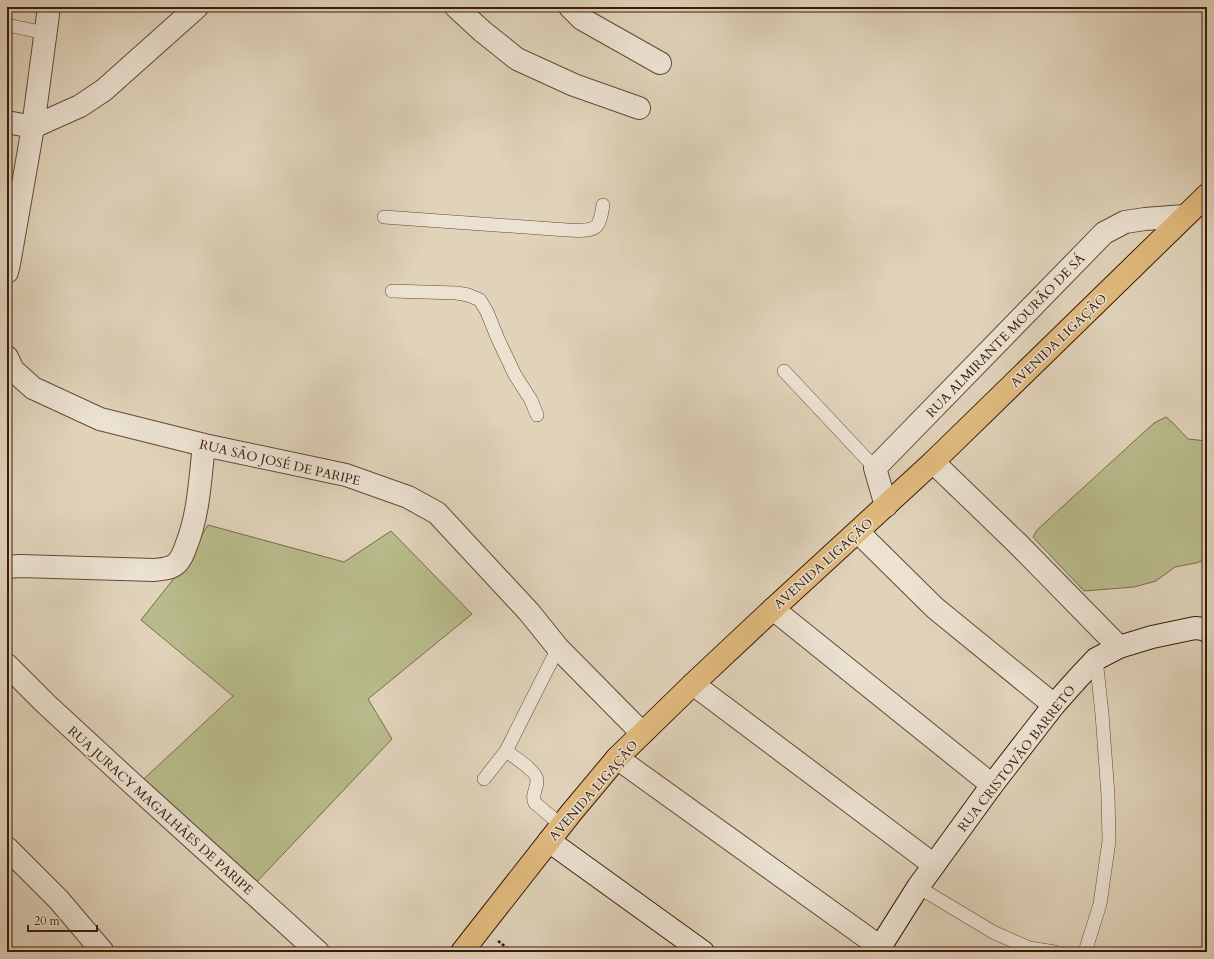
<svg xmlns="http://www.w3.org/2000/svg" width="1214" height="959" font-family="Cardo,serif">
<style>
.green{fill:#b8bb8b;stroke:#7a6a4a}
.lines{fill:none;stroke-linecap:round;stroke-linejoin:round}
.service-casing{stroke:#654836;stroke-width:14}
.minor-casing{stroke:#654836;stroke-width:24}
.secondary-casing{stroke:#3c1a0a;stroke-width:24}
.primary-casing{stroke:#3c1a0a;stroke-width:24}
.path{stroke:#3c1a0a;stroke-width:2.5;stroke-dasharray:3 2;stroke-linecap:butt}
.service{stroke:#ebe2d2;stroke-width:13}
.minor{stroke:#ebe2d2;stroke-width:22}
.secondary{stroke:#ebe2d2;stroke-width:22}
.primary{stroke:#e0ba7d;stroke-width:22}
.labels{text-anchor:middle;stroke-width:3;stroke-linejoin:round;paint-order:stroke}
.street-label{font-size:13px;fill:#3c1a0a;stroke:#ebe2d2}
</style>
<rect width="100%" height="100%" fill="#e0d3ba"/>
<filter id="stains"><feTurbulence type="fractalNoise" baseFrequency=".005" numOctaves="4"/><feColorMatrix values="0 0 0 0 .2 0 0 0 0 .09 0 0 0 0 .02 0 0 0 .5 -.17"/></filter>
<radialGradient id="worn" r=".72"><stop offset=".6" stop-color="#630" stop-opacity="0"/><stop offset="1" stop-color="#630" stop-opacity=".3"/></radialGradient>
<path class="green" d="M1166,417L1173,423L1188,439L1207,441V559L1196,563L1175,567L1156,581L1134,587L1084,591L1033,537L1037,530L1154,423Z
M208,525L344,562L391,531L472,614L368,699L392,739L250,889L134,788L233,696L141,620L179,572Z"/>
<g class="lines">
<g class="service-casing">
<path id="service" d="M7,25L45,33
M384,217L567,230C576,230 593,233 598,224C601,219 602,211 603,205
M392,291L457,293L468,295L480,300L487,312L498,339L515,375L531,400L537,415
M784,371L875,468
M506,751C513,756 538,772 537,781C537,789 531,795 535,803L561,825
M484,779L506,751L558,648
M918,887L993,932L1029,948L1055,952
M1085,952L1100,904L1109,841L1108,795L1102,714L1096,659"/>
</g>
<g class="minor-casing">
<path id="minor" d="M456,7L482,31L517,59L574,85L639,108
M570,7L582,19L660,63
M7,122L33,127L80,106L104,90L197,7
M7,272L9,264L33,127L49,7
M7,357L13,370L33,388L100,419L204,445L346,475L408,497L437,513L529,612L558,648L642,733
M933,462L1018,544L1119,647
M886,506L875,468L1104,233L1125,222L1145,219L1184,216
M858,532L935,608L1054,705
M7,567L20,566L154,570C163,569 171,569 177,563C182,558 184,552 186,546C199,514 200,479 204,445
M773,609L992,785
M7,665L46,704L124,776L318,952
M693,684L934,865
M617,758L880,947
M7,848L59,900L103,952"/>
</g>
<g class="secondary-casing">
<path id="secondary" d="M549,841L703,952
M877,952L918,887L992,785L1054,705L1079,677L1096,659L1119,647L1152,637L1195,628L1203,629L1207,631"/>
</g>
<g class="primary-casing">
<path id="primary" d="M462,952L571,813L617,758L693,684L773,609L933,462L1207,195"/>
</g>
<path class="path" d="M498,941L512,952"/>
<use href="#service" class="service"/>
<use href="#minor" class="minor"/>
<use href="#secondary" class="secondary"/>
<use href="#primary" class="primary"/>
</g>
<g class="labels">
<g class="street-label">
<text transform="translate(1005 335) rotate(-46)" y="5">RUA ALMIRANTE MOURÃO DE SÁ</text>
<text transform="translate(1058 340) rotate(-44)" y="5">AVENIDA LIGAÇÃO</text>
<text transform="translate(280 462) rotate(13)" y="5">RUA SÃO JOSÉ DE PARIPE</text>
<text transform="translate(823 563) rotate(-42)" y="5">AVENIDA LIGAÇÃO</text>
<text transform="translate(1016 758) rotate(-52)" y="5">RUA CRISTOVÃO BARRETO</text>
<text transform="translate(593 790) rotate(-49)" y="5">AVENIDA LIGAÇÃO</text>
<text transform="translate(161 810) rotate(42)" y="5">RUA JURACY MAGALHÃES DE PARIPE</text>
</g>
</g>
<rect width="1214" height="959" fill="none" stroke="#e0d3ba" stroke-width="24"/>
<rect x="8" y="8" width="1198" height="943" fill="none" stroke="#3c1a0a" stroke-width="2"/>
<rect x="12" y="12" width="1190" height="935" fill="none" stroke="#3c1a0a"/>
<path d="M28 925v6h69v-6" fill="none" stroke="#3c1a0a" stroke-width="2"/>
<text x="34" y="925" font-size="12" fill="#3c1a0a" stroke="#ebe2d2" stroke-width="3" paint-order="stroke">20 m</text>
<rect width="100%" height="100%" filter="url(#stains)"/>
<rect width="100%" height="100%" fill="url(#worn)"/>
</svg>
